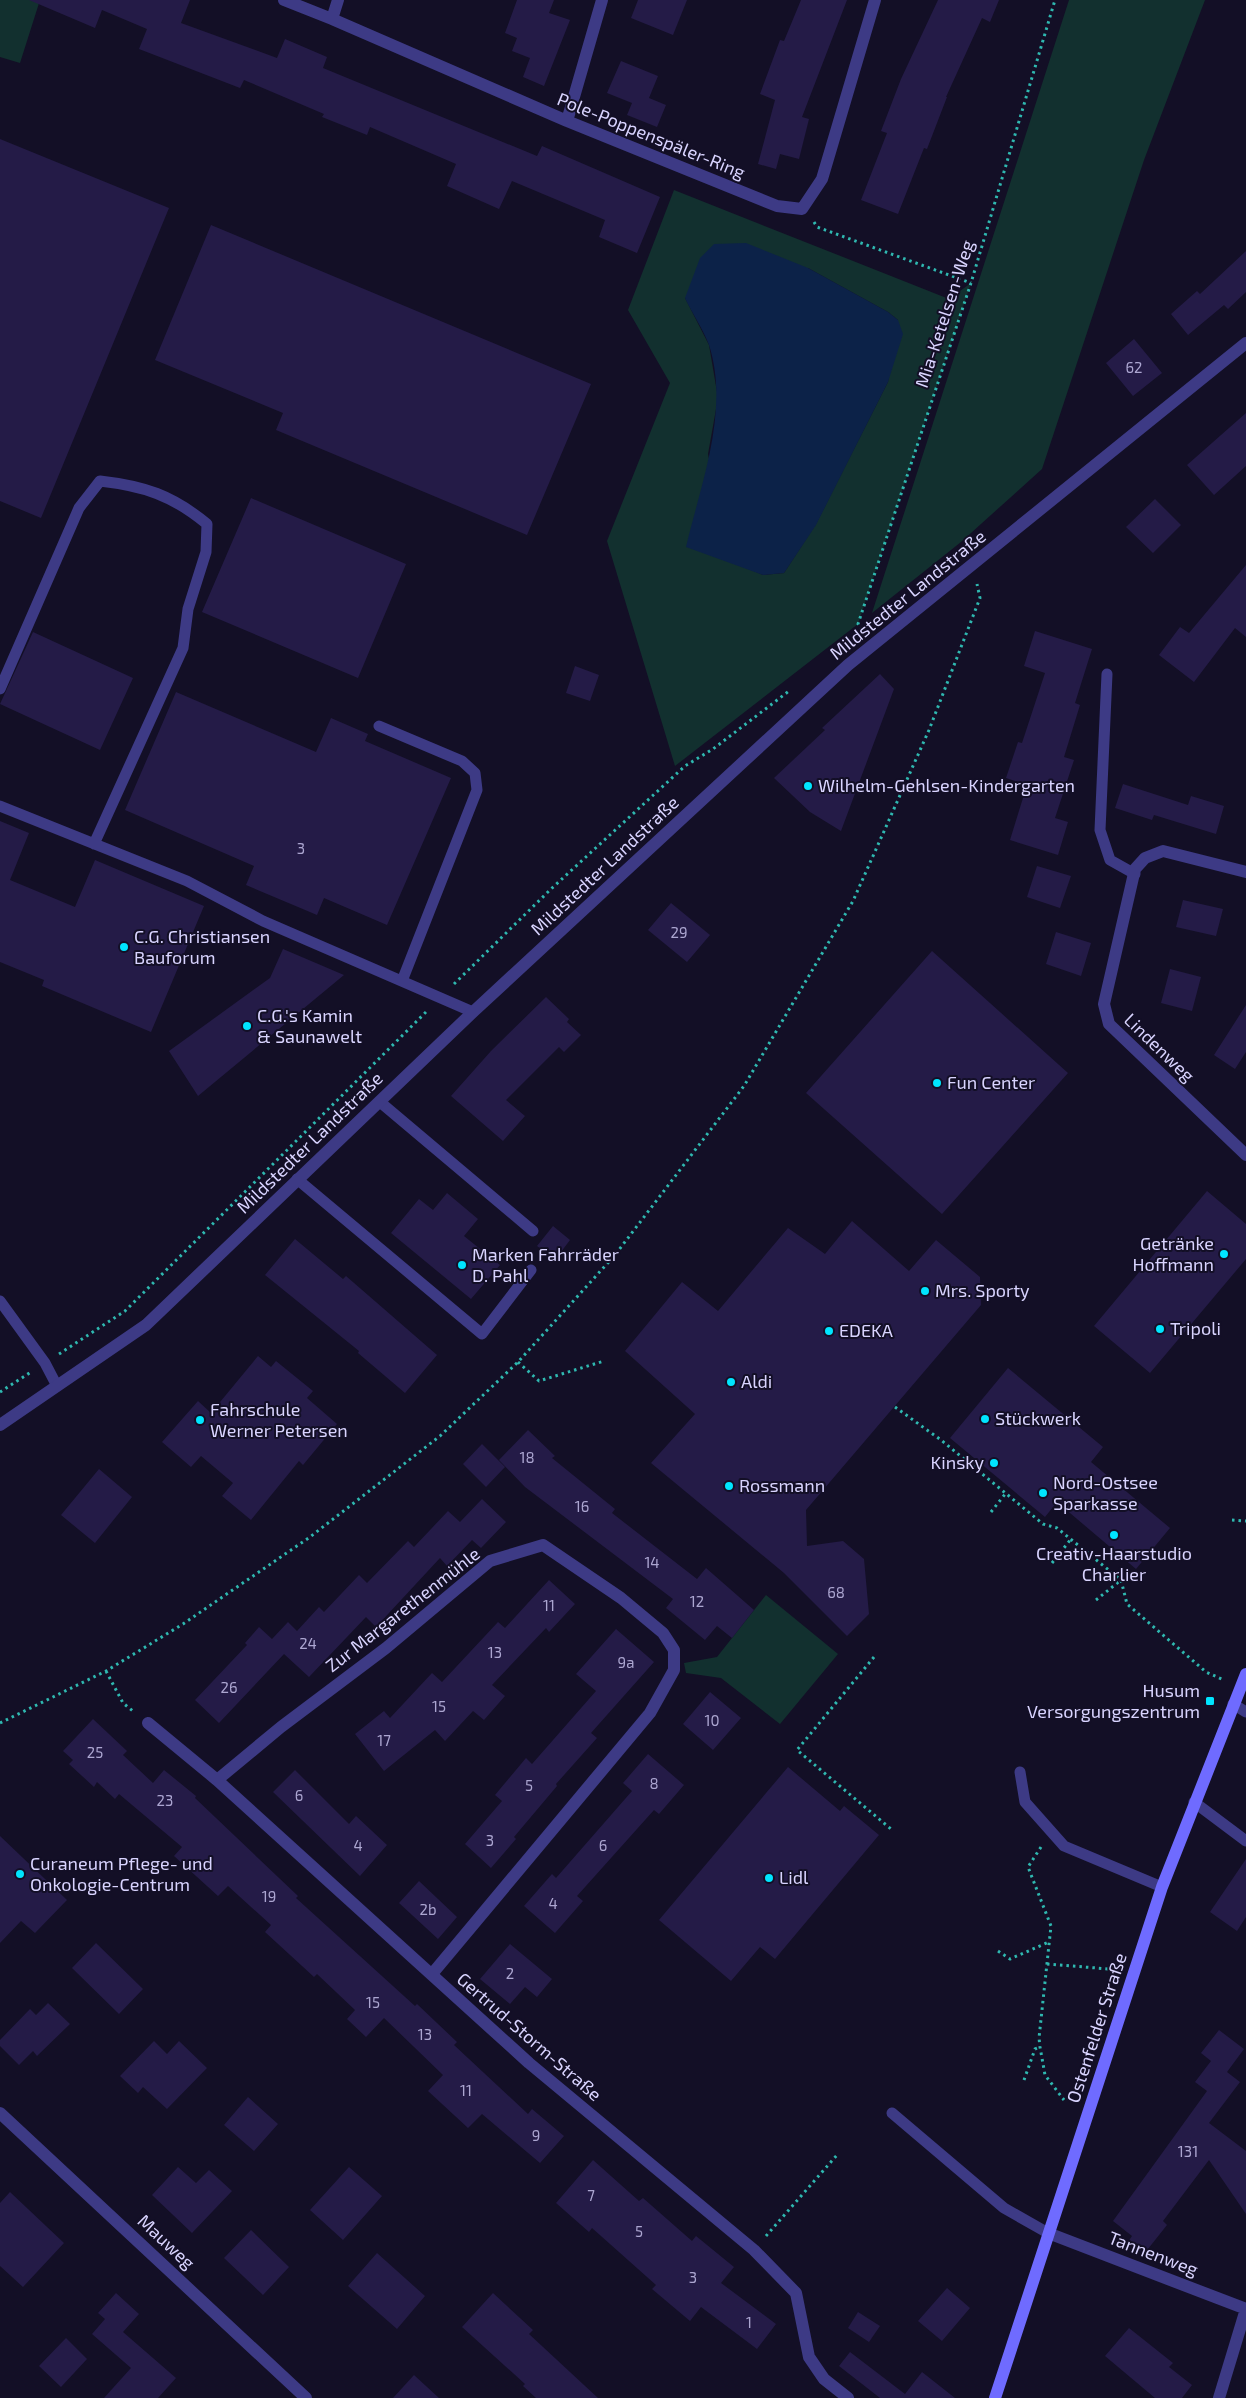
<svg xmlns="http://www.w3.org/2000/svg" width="1246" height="2398" font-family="'Exo 2',sans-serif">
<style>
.green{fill:#12302f;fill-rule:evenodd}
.water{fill:#0c2248}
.building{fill:#241b47}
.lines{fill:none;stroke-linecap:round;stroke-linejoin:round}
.path{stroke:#2fb8b0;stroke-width:3;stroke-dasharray:2.5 4;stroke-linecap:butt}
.service{stroke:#3d3a85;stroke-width:11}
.minor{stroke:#3d3a85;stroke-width:12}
.tertiary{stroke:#3d3a85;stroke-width:12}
.secondary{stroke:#6f6bff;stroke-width:12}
.poi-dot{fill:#00e5ff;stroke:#130f26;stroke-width:2}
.labels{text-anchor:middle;stroke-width:4;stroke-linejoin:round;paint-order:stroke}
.number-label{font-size:15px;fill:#aca6d1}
.street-label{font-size:18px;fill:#d9d4ff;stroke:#130f26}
.poi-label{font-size:18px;fill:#d9d4ff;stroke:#130f26;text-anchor:start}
</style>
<rect width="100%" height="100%" fill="#130f26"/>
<path class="green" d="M0,0H40L20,63L0,57Z
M1069,0H1205L1144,160L1042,469L961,542L872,613Z
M674,190L949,299L971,283L858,624L675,766L607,541L670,383L628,310ZM808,268L888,312L898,320L888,382L816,524L784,573L763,575L730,561L708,454L718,398L709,345L685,298Z
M766,1595L838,1654L780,1724L721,1678L686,1673L684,1663L717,1657Z"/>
<path class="water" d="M746,243L808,268L888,312L898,320L903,334L888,382L816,525L784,573L763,575L686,547C701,483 730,410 709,345C703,329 692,313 685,298L700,258L714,244Z"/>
<path class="building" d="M29,0H190L181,23L277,58L285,39L327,57L323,68L537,156L542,146L660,197L637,253L599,237L605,220L512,181L499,209L447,186L456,164L370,127L367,135L322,117L324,114L244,80L240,88L139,49L147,29L102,10L95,28Z
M517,0H554L549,13L570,20L544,86L523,77L530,58L512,51L517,38L505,33Z
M638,0H687L673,35L631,18Z
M801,0H847L802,117L809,119L799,159L780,154L776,169L758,164L775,100L760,94L780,40L784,41Z
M938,0H999L990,22L982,18L946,97H947L927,149L924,148L898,214L861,200L887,133L881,131L901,79Z
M621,61L658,76L649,98L666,105L657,127L627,115L632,103L607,93Z
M0,139L169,208L41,518L0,501Z
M211,225L591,384L527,535L276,430L283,413L155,360Z
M1246,251V292L1228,309L1224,305L1188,335L1171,314L1197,291L1200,294Z
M1134,339L1162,373L1133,396L1106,363Z
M1246,413V466L1214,495L1187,465Z
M251,498L406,564L358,678L202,612Z
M1155,499L1181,525L1153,553L1126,527Z
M1246,565V637L1235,628L1194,682L1159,655L1180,627L1189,633Z
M1035,631L1092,649L1075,703L1080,705L1064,757L1074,760L1055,818L1068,822L1058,855L1010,840L1027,785L1006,778L1018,742L1022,743L1045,673L1024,666Z
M33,632L133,678L100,750L0,704Z
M575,666L599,675L590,701L566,693Z
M880,674L894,689L841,831L810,812L774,778L825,730L822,728Z
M176,692L316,752L331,718L368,734L365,741L451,778L387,925L324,898L317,915L246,885L254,866L125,810Z
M1123,784L1188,805L1191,796L1224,806L1216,834L1154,815L1152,820L1115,808Z
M0,821L29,833L10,880L75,907L95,860L204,906L151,1032L42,986L44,980L0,962Z
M1037,866L1071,876L1060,908L1027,897Z
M1183,900L1223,909L1216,936L1176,927Z
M671,903L710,935L687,962L648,930Z
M1056,932L1091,943L1081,976L1046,964Z
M283,949L344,975L198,1096L169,1051L270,978Z
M932,951L1068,1073L942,1214L806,1093Z
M1170,969L1201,977L1192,1011L1161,1003Z
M546,997L569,1019L567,1022L581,1035L564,1052L559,1047L506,1100L525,1116L503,1141L451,1096L491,1051Z
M1246,1005V1052L1235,1069L1214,1055Z
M1207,1191L1246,1224V1259L1150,1373L1094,1326Z
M447,1193L478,1219L464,1236L500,1265L471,1299L391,1233L419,1199L433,1210Z
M852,1221L909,1271L936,1240L980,1277L981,1305L806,1510L807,1546L843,1541L864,1559L869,1614L847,1636L784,1573L651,1463L695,1414L625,1351L682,1282L718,1311L788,1228L825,1254Z
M553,1226L570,1240L555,1260L537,1246Z
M295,1239L343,1279L346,1276L437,1355L405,1393L358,1353L359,1351L265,1275Z
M258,1356L271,1367L276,1361L313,1391L307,1398L337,1424L303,1465L299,1461L251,1520L222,1496L233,1483L201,1456L191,1467L162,1442L198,1401L211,1413Z
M1008,1368L1103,1447L1091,1462L1170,1528L1136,1569L1057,1502L1045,1517L950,1438Z
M528,1430L555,1456L552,1458L615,1509L612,1513L697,1579L706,1568L754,1610L732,1638L717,1626L705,1640L666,1608L673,1599L525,1487L499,1460Z
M482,1444L505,1467L486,1487L463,1464Z
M99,1469L132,1497L95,1543L61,1515Z
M482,1499L506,1522L481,1548L472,1540L447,1566L440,1558L376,1627L366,1617L309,1677L284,1654L219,1723L195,1700L247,1645L245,1643L259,1627L272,1639L288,1622L297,1631L319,1607L324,1612L359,1575L367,1583L408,1541L414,1547L448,1511L460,1522Z
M549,1580L575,1604L549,1632L546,1628L492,1685L505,1696L484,1720L473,1711L445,1741L435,1730L384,1771L355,1734L384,1711L390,1718L432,1673L442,1682L498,1622L505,1628Z
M616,1629L654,1662L591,1733L597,1738L556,1784L557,1786L514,1837L516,1839L491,1868L465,1844L502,1801L495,1795L526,1758L532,1764L596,1691L576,1674Z
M710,1692L741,1718L713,1750L683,1724Z
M93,1719L127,1751L123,1755L153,1783L164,1770L196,1796L195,1798L298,1896L296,1898L415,2006L417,2004L457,2042L454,2045L528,2114L532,2109L564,2136L540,2163L482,2114L468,2128L428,2091L443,2075L384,2018L366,2037L347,2019L355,2010L317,1974L314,1977L265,1932L271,1925L228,1886L218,1896L174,1856L182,1847L119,1794L115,1799L97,1782L94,1787L69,1764L73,1760L63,1751Z
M648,1754L684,1785L659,1814L654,1810L577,1896L583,1901L555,1933L524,1906L552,1874L556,1878L632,1791L623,1783Z
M788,1767L840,1811L844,1806L879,1835L775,1959L760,1947L731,1981L659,1920Z
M295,1770L349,1824L356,1816L387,1845L360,1876L273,1792Z
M0,1836L67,1900L35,1933L21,1921L0,1943Z
M1246,1859V1917L1237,1931L1210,1912Z
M419,1881L457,1917L438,1939L399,1903Z
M96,1943L143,1989L119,2014L72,1968Z
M510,1944L552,1979L537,1997L525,1987L510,2004L480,1979Z
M48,2003L70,2024L37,2056L33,2051L19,2065L0,2046V2040L30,2009L36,2015Z
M1219,2030L1244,2049L1227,2072L1240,2082L1209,2123L1246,2151V2214L1209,2160L1163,2221L1167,2225L1144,2254L1128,2242L1132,2236L1113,2221L1207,2091L1195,2082L1211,2061L1201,2053Z
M154,2041L167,2054L179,2041L207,2068L167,2109L143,2087L138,2093L120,2076Z
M248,2097L278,2124L254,2151L224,2125Z
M593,2160L639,2201L643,2198L692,2241L696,2236L734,2267L721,2283L776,2324L757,2349L701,2307L690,2321L652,2289L656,2285L592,2228L589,2232L556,2203Z
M178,2167L196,2183L209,2170L232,2191L192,2233L152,2195Z
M349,2167L382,2196L343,2240L310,2210Z
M10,2192L64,2243L23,2287L0,2266V2203Z
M251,2230L289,2267L263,2295L224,2258Z
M377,2253L425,2296L397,2329L348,2286Z
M947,2288L970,2308L942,2341L918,2321Z
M116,2293L139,2314L123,2332L176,2378L158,2398H104L131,2368L92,2334L105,2319L98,2313Z
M493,2293L533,2330L529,2334L598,2398H536L523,2386L525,2384L462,2327Z
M858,2312L880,2326L869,2342L848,2328Z
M1129,2328L1173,2363L1169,2367L1192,2385L1182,2398H1155L1105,2356Z
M66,2338L87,2359L61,2387L39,2366Z
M850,2352L905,2394L922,2372L955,2398H880L839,2366Z
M414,2375L439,2398H393Z"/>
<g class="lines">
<path class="path" d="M814,222L817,227L971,283
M862,630L858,624L971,283L1055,0
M454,984L551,889L685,766L713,749L789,691
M59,1354L125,1311L427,1011
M518,1362L539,1381L604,1361
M0,1392L31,1372
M895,1407L941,1440L1043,1524L1057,1528L1121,1580L1127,1604L1206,1672L1224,1680
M991,1512L1006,1493
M1232,1520L1246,1521
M1052,1563L1071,1539
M1096,1600L1121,1580
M874,1657L797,1750L891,1829
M106,1671L123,1703L134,1712
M0,1723L106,1671L183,1624L310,1537L440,1436L518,1362L615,1255L744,1086L853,901L929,730L980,598L977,584
M1041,1847L1028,1867L1051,1926L1039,2038L1040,2047L1045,2075L1064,2100
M998,1951L1010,1959L1049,1942
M1047,1964L1109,1969
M1024,2080L1035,2049L1040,2047
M766,2236L837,2155"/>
<path class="service" d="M1107,674L1100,830L1110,860L1135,874
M0,689L79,508L100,481C144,486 172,495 207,524L206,552L188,609L183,648L94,844
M379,726L462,761L475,773L477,790L402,981
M0,806L187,881L263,921L473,1012
M380,1102L533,1231
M297,1179L482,1334L531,1270
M0,1301L45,1363L57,1386
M1233,1704L1246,1712
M1020,1772L1025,1802L1064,1846L1162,1887
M1194,1802L1246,1841
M892,2113L1004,2208L1048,2233"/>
<path class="minor" d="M284,0L332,19L567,121L777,206L802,209L822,179L875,0
M332,19L338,0
M567,121L602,0
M1246,872L1163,851L1145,858L1135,869L1104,1004L1109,1024L1246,1155
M0,1425L146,1325L473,1012L848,665L1246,343
M148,1723L217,1780L529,2063L754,2250L796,2293L809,2357L824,2379L848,2398
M217,1780L281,1727L386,1648L490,1561L543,1545L621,1598L663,1633L674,1650V1670L650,1713L432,1974
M1048,2233L1246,2309
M1219,2398L1246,2309"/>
<path class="tertiary" d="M0,2113L306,2398"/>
<path class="secondary" d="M995,2398L1162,1887L1246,1674"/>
</g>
<g class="poi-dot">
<circle cx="808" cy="786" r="5"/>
<circle cx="124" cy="947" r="5"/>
<circle cx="247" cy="1026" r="5"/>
<circle cx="937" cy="1083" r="5"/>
<circle cx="1224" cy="1254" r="5"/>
<circle cx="462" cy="1265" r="5"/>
<circle cx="925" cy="1291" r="5"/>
<circle cx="1160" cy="1329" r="5"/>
<circle cx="829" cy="1331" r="5"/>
<circle cx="731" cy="1382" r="5"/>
<circle cx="985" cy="1419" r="5"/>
<circle cx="200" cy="1420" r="5"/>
<circle cx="994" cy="1463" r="5"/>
<circle cx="729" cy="1486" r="5"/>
<circle cx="1043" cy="1493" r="5"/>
<circle cx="1114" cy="1535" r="5"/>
<rect x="1205" y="1696" width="10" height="10" rx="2.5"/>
<circle cx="20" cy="1874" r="5"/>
<circle cx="769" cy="1878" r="5"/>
</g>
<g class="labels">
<g class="number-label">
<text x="1134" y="373">62</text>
<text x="301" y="854">3</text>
<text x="679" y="938">29</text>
<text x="527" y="1463">18</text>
<text x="582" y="1512">16</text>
<text x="652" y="1568">14</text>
<text x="836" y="1598">68</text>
<text x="697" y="1607">12</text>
<text x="549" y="1611">11</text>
<text x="308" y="1649">24</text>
<text x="495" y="1658">13</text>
<text x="626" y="1668">9a</text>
<text x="229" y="1693">26</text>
<text x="439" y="1712">15</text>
<text x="712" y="1726">10</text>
<text x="384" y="1746">17</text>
<text x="95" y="1758">25</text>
<text x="654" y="1789">8</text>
<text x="529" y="1791">5</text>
<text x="299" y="1801">6</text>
<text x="165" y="1806">23</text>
<text x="490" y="1846">3</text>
<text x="358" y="1851">4</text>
<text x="603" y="1851">6</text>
<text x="269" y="1902">19</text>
<text x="553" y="1909">4</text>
<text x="428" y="1915">2b</text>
<text x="510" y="1979">2</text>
<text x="373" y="2008">15</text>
<text x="425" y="2040">13</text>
<text x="466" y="2096">11</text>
<text x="536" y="2141">9</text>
<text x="1188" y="2157">131</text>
<text x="591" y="2201">7</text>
<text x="639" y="2237">5</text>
<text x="693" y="2283">3</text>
<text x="749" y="2328">1</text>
</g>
<g class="street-label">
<text transform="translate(651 136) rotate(22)" y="6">Pole-Poppenspäler-Ring</text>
<text transform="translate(945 314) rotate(-72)" y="6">Mia-Ketelsen-Weg</text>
<text transform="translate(908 595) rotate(-39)" y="6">Mildstedter Landstraße</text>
<text transform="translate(605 866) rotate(-43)" y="6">Mildstedter Landstraße</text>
<text transform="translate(1159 1048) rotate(44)" y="6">Lindenweg</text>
<text transform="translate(310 1143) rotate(-44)" y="6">Mildstedter Landstraße</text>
<text transform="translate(403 1610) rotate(-38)" y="6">Zur Margarethenmühle</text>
<text transform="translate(1097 2028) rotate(-72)" y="6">Ostenfelder Straße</text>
<text transform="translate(529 2037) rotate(41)" y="6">Gertrud-Storm-Straße</text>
<text transform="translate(166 2242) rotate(43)" y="6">Mauweg</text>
<text transform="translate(1153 2254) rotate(21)" y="6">Tannenweg</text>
</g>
<g class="poi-label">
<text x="818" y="792">Wilhelm-Gehlsen-Kindergarten</text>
<text x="134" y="943">C.G. Christiansen<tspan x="134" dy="21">Bauforum</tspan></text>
<text x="257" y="1022">C.G.'s Kamin<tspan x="257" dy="21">&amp; Saunawelt</tspan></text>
<text x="947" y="1089">Fun Center</text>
<text x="1214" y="1250" text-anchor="end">Getränke<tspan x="1214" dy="21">Hoffmann</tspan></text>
<text x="472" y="1261">Marken Fahrräder<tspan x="472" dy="21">D. Pahl</tspan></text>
<text x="935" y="1297">Mrs. Sporty</text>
<text x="1170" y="1335">Tripoli</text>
<text x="839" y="1337">EDEKA</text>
<text x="741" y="1388">Aldi</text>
<text x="210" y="1416">Fahrschule<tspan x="210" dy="21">Werner Petersen</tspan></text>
<text x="995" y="1425">Stückwerk</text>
<text x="984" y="1469" text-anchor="end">Kinsky</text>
<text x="1053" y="1489">Nord-Ostsee<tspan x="1053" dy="21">Sparkasse</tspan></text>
<text x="739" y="1492">Rossmann</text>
<text x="1114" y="1560" text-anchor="middle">Creativ-Haarstudio<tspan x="1114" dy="21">Charlier</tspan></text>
<text x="1200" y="1697" text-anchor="end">Husum<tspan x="1200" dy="21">Versorgungszentrum</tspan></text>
<text x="30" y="1870">Curaneum Pflege- und<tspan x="30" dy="21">Onkologie-Centrum</tspan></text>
<text x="779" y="1884">Lidl</text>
</g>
</g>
</svg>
